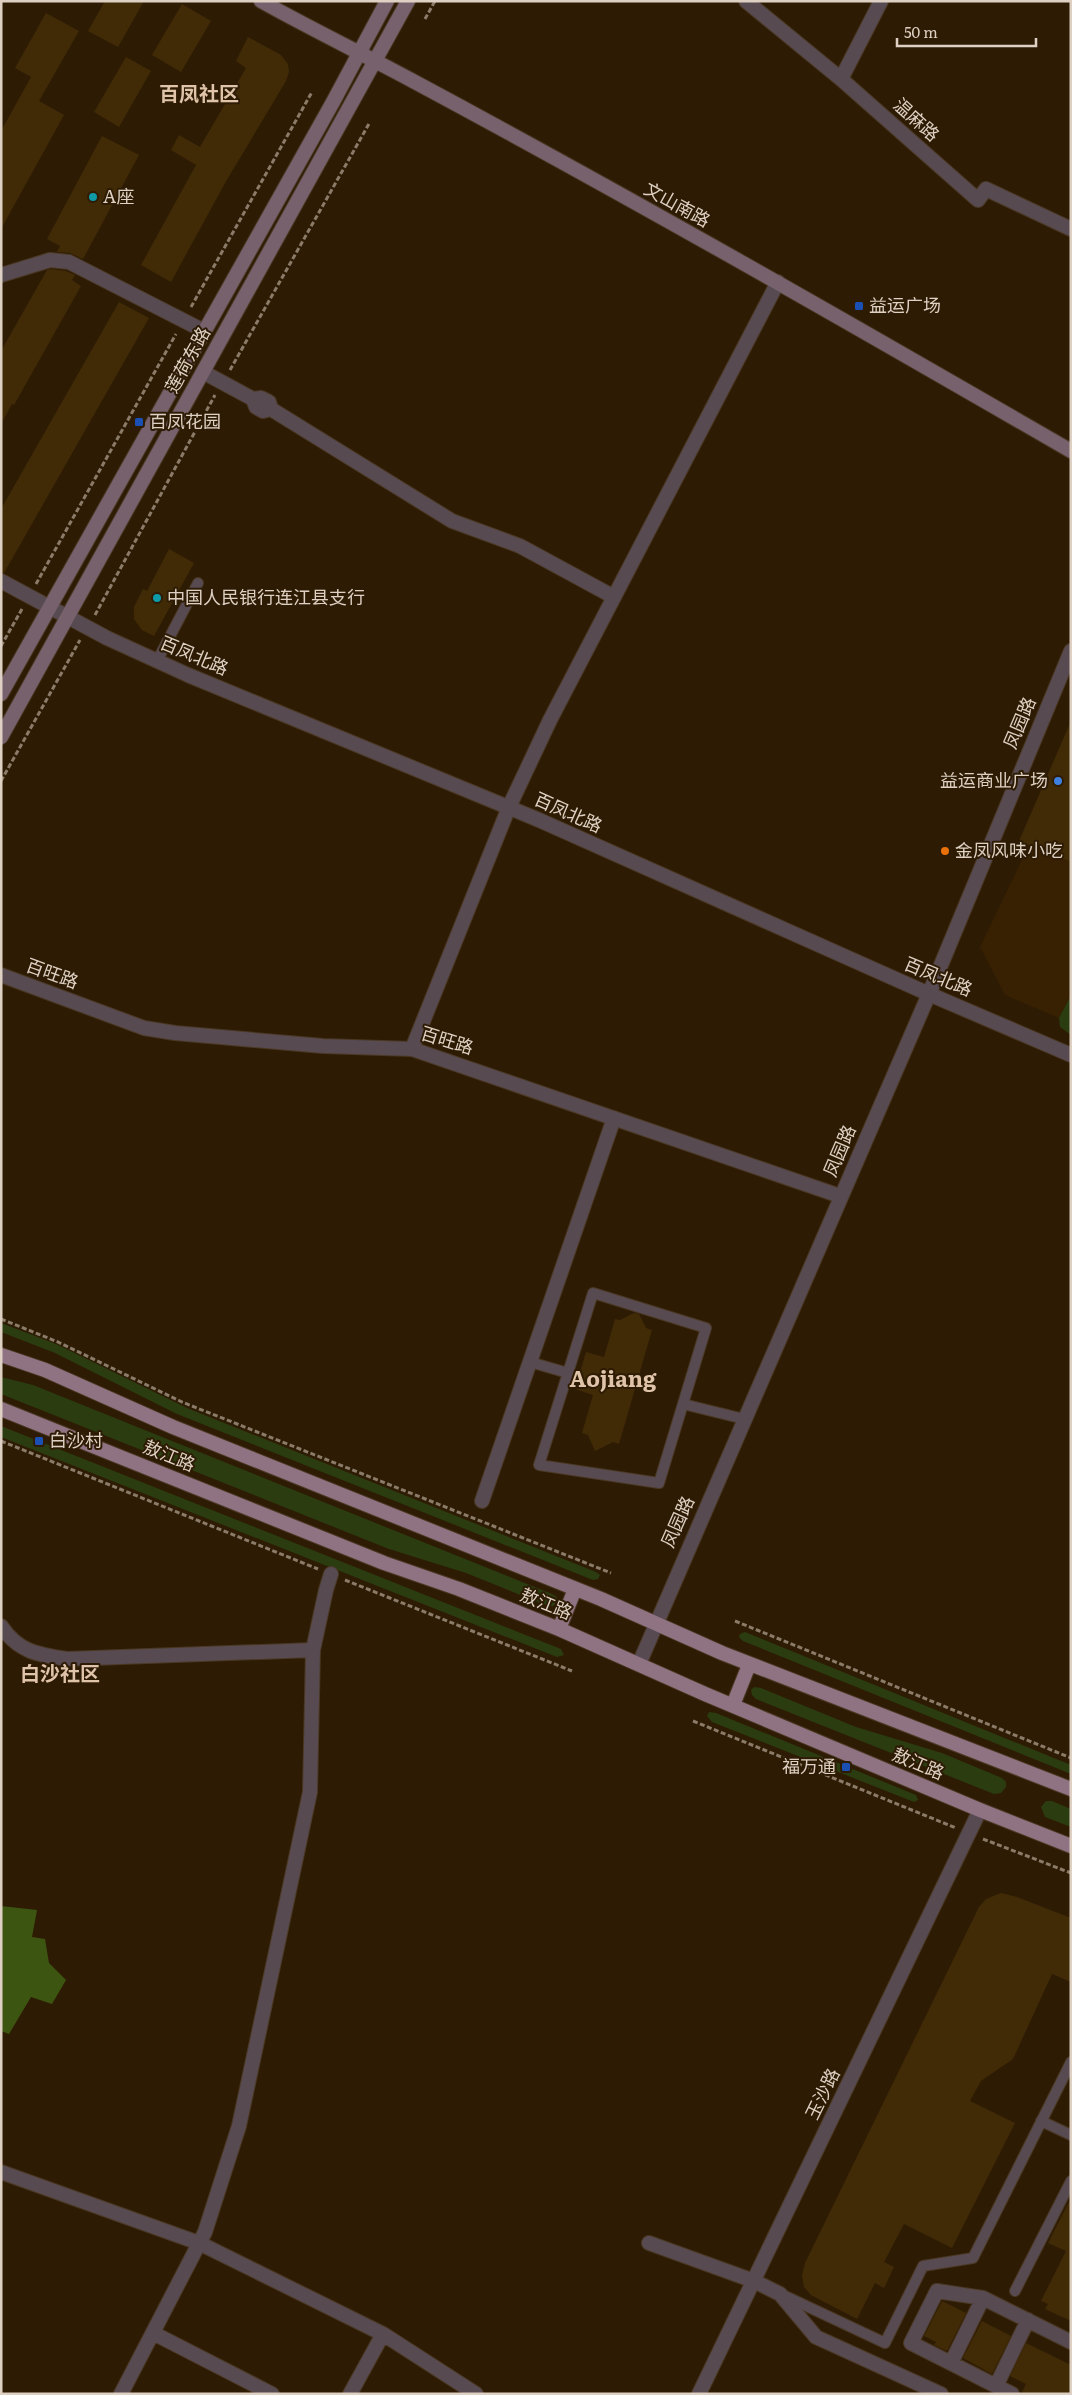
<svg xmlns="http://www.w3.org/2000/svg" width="1072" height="2395" font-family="Literata,'Noto Sans SC',serif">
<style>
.built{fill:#382002}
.green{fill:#2b3c10}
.forest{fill:#3c5510}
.building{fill:#412b07}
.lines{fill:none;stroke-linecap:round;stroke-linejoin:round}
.service-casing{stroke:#4a3823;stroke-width:12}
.minor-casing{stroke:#4a3823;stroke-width:16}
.tertiary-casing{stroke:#4a3823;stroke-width:16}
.secondary-casing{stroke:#4a3823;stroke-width:16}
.primary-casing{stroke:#4a3823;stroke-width:16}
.path{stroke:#8b7b69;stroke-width:3;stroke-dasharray:5 2.5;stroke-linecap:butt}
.service{stroke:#574a51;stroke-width:10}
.minor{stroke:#574a51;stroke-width:14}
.tertiary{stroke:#574a51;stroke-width:14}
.secondary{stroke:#77616d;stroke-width:14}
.primary{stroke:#8f7382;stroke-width:14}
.culture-dot{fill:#0f9aa8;stroke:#2e1b04;stroke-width:2}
.transit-dot{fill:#1a4fb4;stroke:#2e1b04;stroke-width:2}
.shop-dot{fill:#3f7fe0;stroke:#2e1b04;stroke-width:2}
.food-dot{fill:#e8710a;stroke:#2e1b04;stroke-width:2}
.labels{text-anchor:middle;stroke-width:4;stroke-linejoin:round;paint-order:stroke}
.street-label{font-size:18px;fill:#ded1c3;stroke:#2e1b04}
.poi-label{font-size:18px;fill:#ded1c3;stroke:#2e1b04;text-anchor:start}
.quarter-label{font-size:20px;font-weight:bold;fill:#dfc4aa;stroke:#2e1b04}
.district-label{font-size:22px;font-weight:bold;fill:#dfc4aa;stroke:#2e1b04}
</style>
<rect width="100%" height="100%" fill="#2e1b04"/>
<path class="built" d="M1029,845L1071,862V995L1059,1018L1005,995L980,947Z"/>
<path class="green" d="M1071,995V1035L1060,1027L1059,1018Z
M1,1323L56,1344L187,1408L596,1572L600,1575L598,1579L593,1580L177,1414L55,1353L1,1332Z
M1,1377L33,1385L552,1594L557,1597L558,1602L553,1606H548L466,1573L389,1549L1,1394Z
M1,1426L561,1649L564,1655L557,1657L1,1437Z
M745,1632L1071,1765V1774L743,1641L739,1637L740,1634Z
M754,1687L761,1688L856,1727L942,1753L1002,1778L1006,1782V1787L1001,1793L994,1794L756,1699L752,1695L751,1690Z
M709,1712L716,1713L916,1795L918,1800L914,1802L712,1722L707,1716Z
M1046,1801H1052L1071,1809V1827L1045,1817L1041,1807Z"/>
<path class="forest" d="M1,1906L37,1910L32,1937L45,1939L49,1963L66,1980L52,2004L31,1997L9,2034L1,2031Z"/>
<path class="building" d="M105,1H144L118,47L88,31Z
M182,4L211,21L181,72L152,55Z
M46,13L79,31L39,101L64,115L1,229V131L31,77L15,68Z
M248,37L281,55L288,64L289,72L286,81L225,183L171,282L141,265L196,165L171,150L179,135L200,147L246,68L236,61Z
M126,57L151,71L119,127L94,112Z
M102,136L139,155L83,259L70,253L57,252L60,246L47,239Z
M51,269L66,271L75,275L72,280L81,286L14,405L12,404L1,424V351L47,270Z
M119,302L149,318L4,573L1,572V509Z
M169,549L194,563L154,636L142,630L134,619V607L143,589L147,591Z
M1071,721V862L1019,841Z
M634,1313L639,1314L646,1328L652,1330L619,1444L613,1442L595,1451L588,1435L582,1433L593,1395L575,1389L586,1352L604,1357L615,1319L620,1320Z
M1001,1893L1017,1897L1071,1918V1982L1052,1974L1013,2059L981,2081L970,2101L1015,2123L952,2248L904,2224L884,2262L894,2267L884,2288L875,2283L857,2319L811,2295L804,2287L802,2275L805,2263L979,1907L986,1899Z
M1071,2198V2321L1045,2309L1048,2304L1041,2301L1066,2251L1048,2243Z
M942,2301L966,2313L947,2351L934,2345L936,2342L924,2336Z
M982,2321L1011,2336L992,2374L963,2358Z
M1026,2343L1071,2365V2394H1021L1026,2384L1010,2376Z"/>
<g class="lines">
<g class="service-casing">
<path id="service" d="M157,661L198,583
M593,1293L706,1328L659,1483L539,1465Z
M530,1362L568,1373
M683,1404L744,1419
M1041,2121L1071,2135
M1015,2291L1071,2181
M783,2295L885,2343L923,2266L973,2258L1071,2062"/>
</g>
<g class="minor-casing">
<path id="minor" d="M746,1L841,79L978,200L986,189L1071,229
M841,79L881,1
M1,275L50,260L69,262L204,331
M203,372L253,399
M271,409L263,411L256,407L253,399L261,398L269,402L271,409L452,521L520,546L614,597
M1,975L144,1028L175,1033L323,1046L412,1049L840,1196
M412,1049L509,807L550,720L778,282
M482,1501L614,1118
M1,1626C18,1652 39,1655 67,1659L313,1650
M1,2172L199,2243L383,2334L476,2394
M649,2243L754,2281L780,2294L816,2337L941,2394
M153,2333L272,2394
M951,2363L983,2298
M996,2386L1028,2320
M121,2394L205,2232L239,2126L310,1792L313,1650L326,1590L331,1574
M350,2394L383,2334
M1012,2394L911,2343L937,2291L983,2298L1071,2342"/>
</g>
<g class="tertiary-casing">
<path id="tertiary" d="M1,581L107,638L188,675L539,820L929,994L1071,1055
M639,1664L929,994L1071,651
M699,2394L980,1810"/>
</g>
<g class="secondary-casing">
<path id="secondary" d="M261,1C311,29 363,54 413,81C635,200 853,325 1071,451
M1,694L333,102L387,1
M1,737L408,1"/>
</g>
<g class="primary-casing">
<path id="primary" d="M1,1355L45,1370L173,1427L601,1599L722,1653L1071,1789
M1,1409L384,1563L459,1589L559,1629L705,1694L980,1810L1071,1846
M559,1629L575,1589
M733,1705L749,1665"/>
</g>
<path class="path" d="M425,19L435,1
M191,307L312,92
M230,370L370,122
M36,584L176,334
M95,615L215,395
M1,646L22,609
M1,781L80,640
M1,1319L58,1342L182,1402L611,1573
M1,1441L318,1569
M345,1580L572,1671
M735,1621L1071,1758
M693,1721L956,1828
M983,1839L1071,1873"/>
<use href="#service" class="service"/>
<use href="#minor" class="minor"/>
<use href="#tertiary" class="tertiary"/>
<use href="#secondary" class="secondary"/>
<use href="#primary" class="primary"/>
</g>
<g class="culture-dot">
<circle cx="93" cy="197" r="5"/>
<circle cx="157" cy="598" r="5"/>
</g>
<g class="transit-dot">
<rect x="854" y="301" width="10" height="10" rx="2.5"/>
<rect x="134" y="417" width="10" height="10" rx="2.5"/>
<rect x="34" y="1436" width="10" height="10" rx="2.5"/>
<rect x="841" y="1762" width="10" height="10" rx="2.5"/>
</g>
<circle class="shop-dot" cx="1058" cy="781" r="5"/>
<circle class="food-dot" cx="945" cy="851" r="5"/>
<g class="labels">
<g class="street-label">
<text transform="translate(916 120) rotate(42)" y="6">温麻路</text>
<text transform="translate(677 205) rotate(29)" y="6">文山南路</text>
<text transform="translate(188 360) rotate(-61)" y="6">莲荷东路</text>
<text transform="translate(194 656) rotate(23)" y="6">百凤北路</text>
<text transform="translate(1020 723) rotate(-67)" y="6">凤园路</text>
<text transform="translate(568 813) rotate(24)" y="6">百凤北路</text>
<text transform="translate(52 974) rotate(20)" y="6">百旺路</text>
<text transform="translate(938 977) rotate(23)" y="6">百凤北路</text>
<text transform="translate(447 1041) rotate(17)" y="6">百旺路</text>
<text transform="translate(840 1151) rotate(-67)" y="6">凤园路</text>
<text transform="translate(169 1456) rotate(22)" y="6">敖江路</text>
<text transform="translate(678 1522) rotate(-66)" y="6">凤园路</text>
<text transform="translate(546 1604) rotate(22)" y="6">敖江路</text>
<text transform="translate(918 1764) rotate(23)" y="6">敖江路</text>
<text transform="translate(823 2094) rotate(-64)" y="6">玉沙路</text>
</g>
<g class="poi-label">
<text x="103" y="203">A座</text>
<text x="869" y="312">益运广场</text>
<text x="149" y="428">百凤花园</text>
<text x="167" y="604">中国人民银行连江县支行</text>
<text x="1048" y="787" text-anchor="end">益运商业广场</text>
<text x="955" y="857">金凤风味小吃</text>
<text x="49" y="1447">白沙村</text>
<text x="836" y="1773" text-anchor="end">福万通</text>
</g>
<g class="quarter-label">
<text x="199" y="101">百凤社区</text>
<text x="60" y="1681">白沙社区</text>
</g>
<g class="district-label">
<text x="613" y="1387">Aojiang</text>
</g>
</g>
<rect width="1072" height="2395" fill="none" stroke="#ded1c3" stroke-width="5"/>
<path d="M897 38v8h139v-8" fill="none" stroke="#ded1c3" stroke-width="2.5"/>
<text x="904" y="38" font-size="15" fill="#ded1c3" stroke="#2e1b04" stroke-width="4" paint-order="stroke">50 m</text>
</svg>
